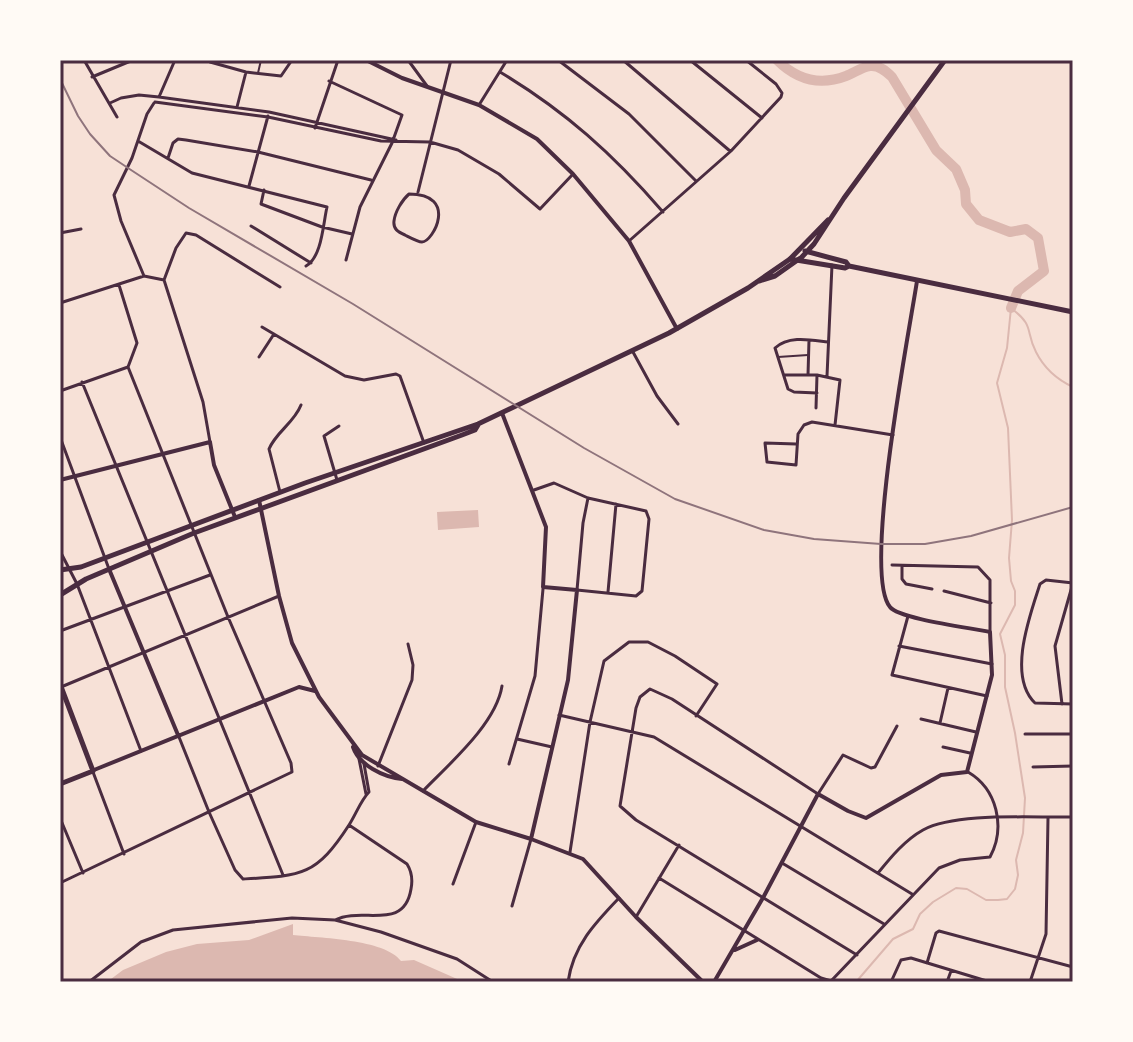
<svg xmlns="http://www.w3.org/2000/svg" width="1133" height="1042" font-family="'IBM Plex Serif',serif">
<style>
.water{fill:#dcb8b0}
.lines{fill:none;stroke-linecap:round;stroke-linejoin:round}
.stream{stroke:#dcb8b0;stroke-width:2}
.river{stroke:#dcb8b0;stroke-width:10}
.pedestrian{stroke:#4a2c40;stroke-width:2}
.minor{stroke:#4a2c40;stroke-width:3}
.tertiary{stroke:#4a2c40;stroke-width:4}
.secondary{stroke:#4a2c40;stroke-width:5}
.primary{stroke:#4a2c40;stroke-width:5}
.rail{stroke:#8f747c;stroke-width:2}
.neatline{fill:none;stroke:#4a2c40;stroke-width:3}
</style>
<rect width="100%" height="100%" fill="#f7e1d7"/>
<path class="water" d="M478,510L479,527L438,530L437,512Z
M293,924V935C319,938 385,939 401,961L414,960L464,982H107L123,970L166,952L197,944L249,940Z"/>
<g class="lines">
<path class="stream" d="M1012,309C1035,326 1025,331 1036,352C1044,368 1058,380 1073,387
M856,982L893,939L913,929L920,914L933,902L956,888L967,889L986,900H998L1007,899L1015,889L1018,875L1016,860L1023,833L1025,798L1015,733L1005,687V655L1000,634L1015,605V591L1011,581L1009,558L1012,520L1008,428L997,383L1007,348L1011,308"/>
<path class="river" d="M777,60C797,80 820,86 846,76C854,73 862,67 870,66C879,65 886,71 892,77L936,150L956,169L965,190L966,204L979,220L1010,232L1026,229L1038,238L1044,271L1018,291L1011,308"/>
<path class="pedestrian" d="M258,73L261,60
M778,357L808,355"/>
<path class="minor" d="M84,60L117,117
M210,60V62L246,72L281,76L292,60
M408,60L427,86
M558,60L629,114L696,181
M623,60L730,151
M690,60L762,118
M500,72C565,111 613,154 663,212
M92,77L133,60
M329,81L402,115L392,143L360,207L346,260
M159,97L175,60
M155,102L268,117L381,141L430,142L458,150L499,174L540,209L573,174
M110,103L121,98L139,95L159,97L269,112L396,140
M479,105L507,60
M237,107L246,72
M315,128L338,60
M138,141L192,173L327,207C323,224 322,257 306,266
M168,158L173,143L178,139L186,140L258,152L371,180
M249,186L268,116
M264,190L261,204L322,227L352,234
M418,192L451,60
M409,194C459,194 433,242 422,242C418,242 409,237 405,235C398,232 393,229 394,221C395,212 402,200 409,194Z
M251,226L311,263
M60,233L81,229
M629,241L731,151L781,97L782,93L776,84L746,60
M144,276L121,221L114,195L132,158L147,114L154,103
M60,303L144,276L164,280
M262,327L345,376L364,380L396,374L400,376L424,443
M633,352L657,396L678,424
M259,357L274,334
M784,375H817L840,380L835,425
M808,375L809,340
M827,376L832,265
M82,382L283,875
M60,391L128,367L137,343L119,285
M817,393L794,392L788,389L775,348C789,335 811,340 828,342
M816,408L817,375
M60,437L109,569
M210,442L203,402L164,280L176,248L186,233L196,235L280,287
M796,444L765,443L767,462L796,465L798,434L804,425L812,422L893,435
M337,480L324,436L339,426
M534,490L554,483L588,498L646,511L649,519L642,591L636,596L577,590L583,523L588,498
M280,492L269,449C276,432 294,423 301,405
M60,551L77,584L141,751
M892,565L978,567L990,580V632
M902,566V579L906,584L932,589
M1073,583L1046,580L1040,584C1030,615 1007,676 1035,703L1073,704
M944,591L991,603
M608,592L616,504
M908,616L892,675L987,696
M60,631L210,575
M899,646L992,664
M61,687L279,596
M1062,704L1055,646L1073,583
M559,715L654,737L912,894
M921,719L976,732
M940,723L948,688
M1025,734H1073
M179,737L209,812L235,870L243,879C302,876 316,876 349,825C356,814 361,800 369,792L364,764
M517,739L552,747
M943,747L970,753
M359,759L366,794
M509,764L535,676L543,589
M378,766L412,680L413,665L408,644
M1033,767L1073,766
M93,772L124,854
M423,791C449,764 496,724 502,686
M60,818L83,873
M570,852L590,722L604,661L629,642H648L675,656L717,684L696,716
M782,863L884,924
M878,873C891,857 905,840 923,830C956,812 1033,818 1073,817
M659,878L821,978L831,981L939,868L960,860L990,857C1006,827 997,789 968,772
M60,883L292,772L291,763L228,617L128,367
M453,884L476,822
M512,906L531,839
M636,917L679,845
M335,920C362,906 404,932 411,889C413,879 412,872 407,864L349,825
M857,955L636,820L620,806L636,708L640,697L650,689L672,699L818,794L843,755L871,768L875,767L897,726
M927,963L936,933L939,931L1073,967
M89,982L141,942L173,930L292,918L335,920L381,932L457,959L493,982
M568,982C573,946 595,923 619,898
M891,982L901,960L911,958L990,982
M947,982L951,971
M1030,982L1046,934L1048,818
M1071,982L1073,976"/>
<path class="tertiary" d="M366,60L402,78L479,105L537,139L573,174L629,241L677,329
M502,413L546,527L543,587L577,590L568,680L531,839
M60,480L210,442L214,465L235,517
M259,500L279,596L292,643L319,697L362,755L476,822L531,839L583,859L636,917L703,982
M109,569L178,735
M353,747C359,765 383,777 402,779
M94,770L299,687L315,691
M735,950L757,940
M714,982L764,896L818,794L848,811L866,818L941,775L967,772L992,675L990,632C972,628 899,619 890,607C862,574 909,333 917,281"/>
<path class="secondary" d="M759,281L775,276L799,259
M60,570L81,567L305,483L478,424L669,333L748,288L790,259
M60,595L86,579L194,533L462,435L475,430L478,425
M60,684L93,771L60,784"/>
<path class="primary" d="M805,251L846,262L849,266
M790,259L845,268L849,266L1073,312
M790,259L828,220
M800,259L814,244L844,198L945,60"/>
<path class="rail" d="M60,79L78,116L90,134L110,156L128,168L189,208L353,304L584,448L675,499L764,530L814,539L881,544H925L971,536L1073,507"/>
</g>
<rect width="1133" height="1042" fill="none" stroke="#fffaf5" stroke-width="124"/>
<rect x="62" y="62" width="1009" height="918" class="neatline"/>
</svg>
